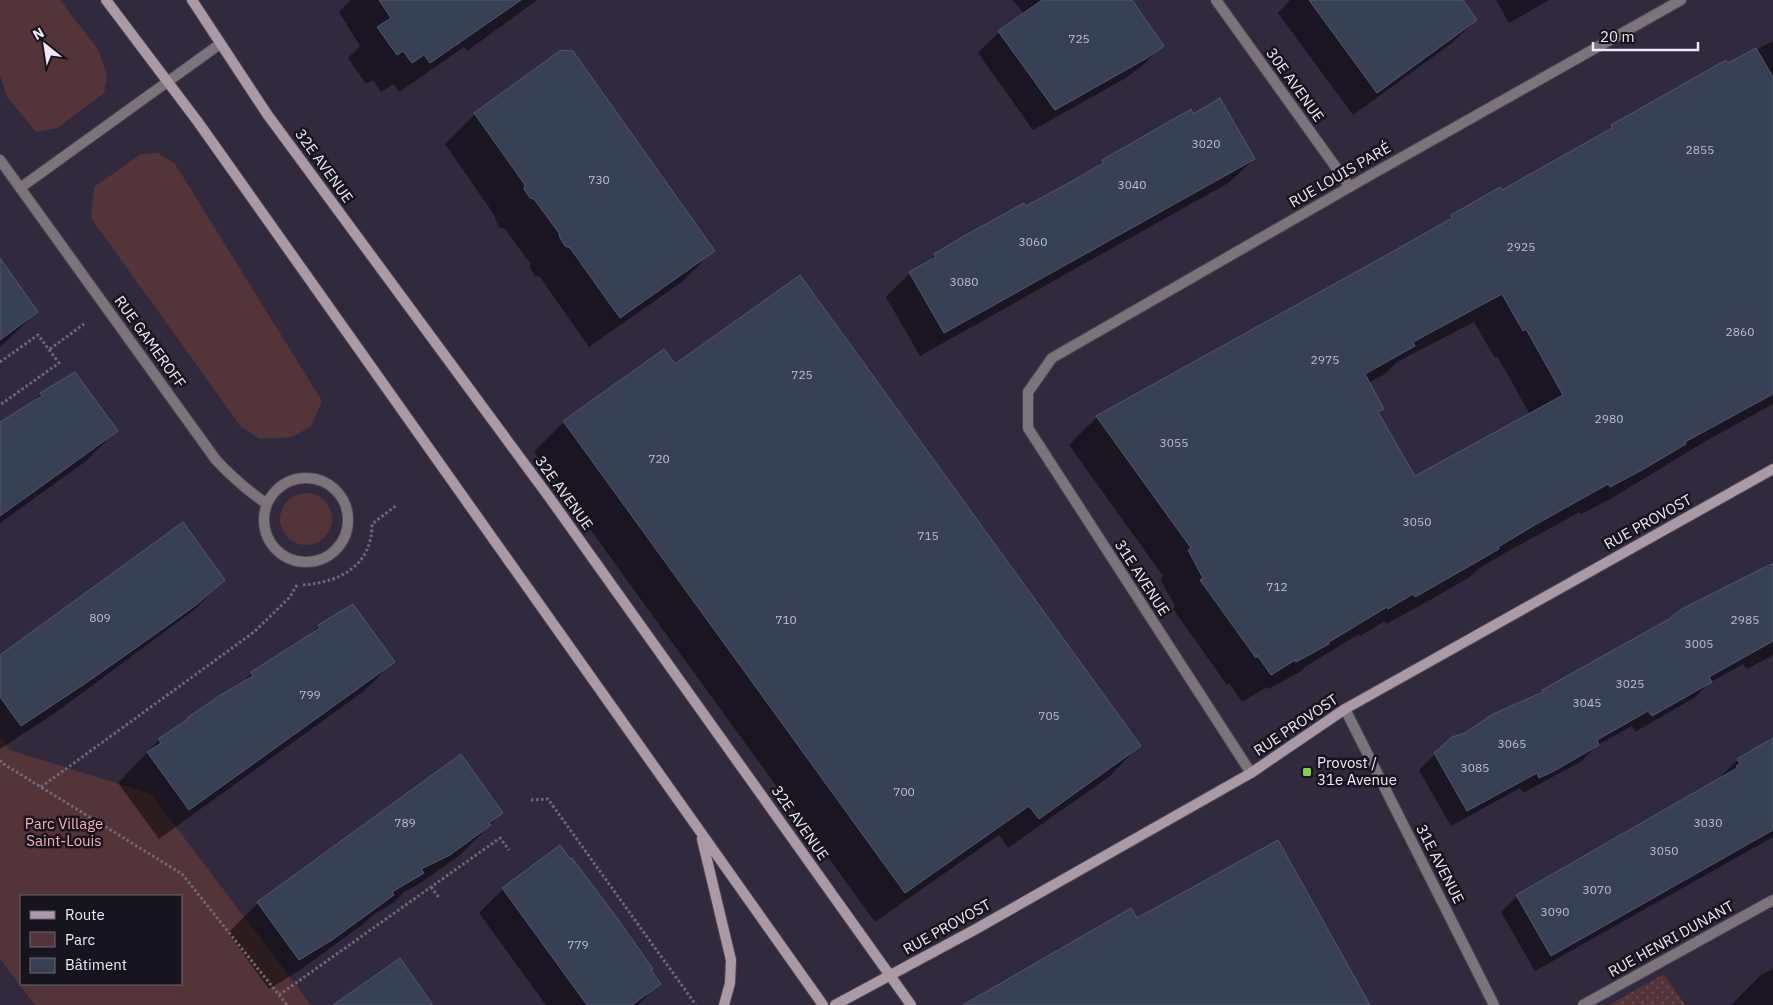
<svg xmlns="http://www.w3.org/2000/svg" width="1773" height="1005" font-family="'IBM Plex Sans',sans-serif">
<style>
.green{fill:#533539;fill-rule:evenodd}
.garden{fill:url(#garden-dots)}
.shadow{fill:#0007;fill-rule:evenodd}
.building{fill:#384054;stroke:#51596f;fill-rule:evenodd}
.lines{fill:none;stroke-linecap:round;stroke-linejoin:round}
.street-casing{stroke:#4b4457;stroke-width:12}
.secondary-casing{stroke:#4b4457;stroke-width:12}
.path{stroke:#6f687a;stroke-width:3;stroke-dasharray:2.5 2.5;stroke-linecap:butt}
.street{stroke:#7d737a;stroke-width:10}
.secondary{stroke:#ab9aa5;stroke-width:10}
.poi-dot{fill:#88cf49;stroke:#17141d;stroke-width:2}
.labels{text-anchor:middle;stroke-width:5;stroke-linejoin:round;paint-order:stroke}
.number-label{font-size:12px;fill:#c0bfce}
.street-label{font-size:15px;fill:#eee9f6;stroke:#17141d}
.poi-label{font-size:15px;fill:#eee9f6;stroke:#17141d;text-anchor:start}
.park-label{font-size:15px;fill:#faaeb7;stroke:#17141d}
</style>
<defs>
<pattern id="garden-dots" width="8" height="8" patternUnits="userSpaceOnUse" patternTransform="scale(1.25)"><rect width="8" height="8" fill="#533539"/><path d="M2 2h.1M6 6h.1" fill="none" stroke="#6c5256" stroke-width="1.8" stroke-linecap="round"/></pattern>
</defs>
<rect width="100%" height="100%" fill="#31293d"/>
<path class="green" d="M0,0H60L99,51L107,76L104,93L57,128L36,132L7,97L0,75Z
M158,153L175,164L322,401L311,426L293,437L260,439L241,427L91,218L94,187L141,154Z
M280 519a26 26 0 1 1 52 0a26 26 0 1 1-52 0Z
M0,736L10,750L151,794L311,1005H35L0,959ZM21,896H181V984H21Z"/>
<path class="garden" d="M1664,974L1685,1005H1609Z"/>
<path class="shadow" d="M351,0H537L467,51L464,47L399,92L394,84L381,92L373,80L366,84L348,58L360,46L339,12Z
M1013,0H1130L1162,46L1141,67L1124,79L1033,130L978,53L999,32L1024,14Z
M1290,0H1461L1476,20L1452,43L1353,115L1278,13Z
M1496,0H1549L1509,23Z
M1773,41V404L1706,441L1612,498L1581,514L1580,512L1503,554L1478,569L1470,577L1423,604L1386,624L1385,621L1360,636L1359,634L1305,667L1300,672L1268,689L1267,687L1242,702L1229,683L1227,685L1173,609L1175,606L1160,579L1163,576L1069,445L1097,417L1393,253L1444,224L1452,216L1502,192L1604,134L1612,126ZM1474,322L1495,358L1497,356L1530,414L1414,478L1378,414L1383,409L1368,383L1385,374L1397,362Z
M562,51L713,251L683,281L589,347L540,277L535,276L530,268V263L504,228H500L495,219V216L445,144L475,114Z
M1193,115L1254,159L1230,182L920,356L886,297L910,273L926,264L935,255L1026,208L1095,169L1102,161Z
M0,263L37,312L0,347Z
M675,366L1139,746L1110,776L1008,848L999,835L875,922L534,452L564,422Z
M41,394L116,431L86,461L0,523V425L30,405Z
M1773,561V655L1747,669L1743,664L1709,683L1694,698L1635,732L1632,726L1596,746L1582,761L1523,793L1520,788L1451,826L1419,770L1435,754L1466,734L1538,695L1542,691L1761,570Z
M224,580L194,610L55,713L0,749V656Z
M353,606L394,661L364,691L159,839L118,783L159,740L220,697L239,686L252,673L307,638L319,626Z
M1773,740V837L1535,971L1501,912L1517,896L1723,778L1721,776L1738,760Z
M502,813L460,855L419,884L404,892L393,903L373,915L362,925L300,970L269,989L228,933L258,903Z
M560,847L659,983L638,1005H546L479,913L503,889Z
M1773,969V1005H1731L1761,975Z"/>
<path class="building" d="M379,0H521L430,63L424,55L412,63L403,51L397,55L377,27L391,18Z
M1042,0H1132L1164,46L1147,58L1055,110L998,31Z
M1309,0H1463L1477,20L1377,93Z
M1756,48L1773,77V394L1685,442L1686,444L1642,470L1610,487L1608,484L1533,526L1498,547L1499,549L1452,576L1415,597L1413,594L1388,609L1387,607L1329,642V644L1296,662L1295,660L1271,675L1257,655L1256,658L1200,580L1203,578L1188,550L1191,548L1096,416L1392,252L1452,218L1451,215L1500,187L1502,190L1612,128L1611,125L1726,60L1728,63ZM1502,294L1523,331L1526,329L1563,395L1415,476L1378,412L1384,409L1365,374L1415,346L1413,342Z
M561,50L573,51L715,251L620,318L570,248L565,246L560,238L559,233L534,199L530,198L524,189L525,185L474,113Z
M1220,98L1255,159L944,333L909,272L936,257L934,254L964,236L1024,203L1026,206L1076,179L1103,163L1102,160L1191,109L1193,114Z
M0,258L38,312L0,340Z
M800,275L1141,746L1039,819L1029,806L905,893L563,421L664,349L675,364Z
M75,372L118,431L0,516V422L42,396L40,393Z
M183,522L225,580L196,605L164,628L86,683L21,726L0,697V655Z
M1773,563V641L1709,677L1712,682L1652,716L1648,711L1597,740L1599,745L1554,771L1539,778L1537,773L1467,811L1434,753L1452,737L1465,733L1493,714L1543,692L1542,690L1669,619L1680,610Z
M353,604L395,662L189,810L147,752L161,743L158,739L188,719L187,718L219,696L253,676L251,672L320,628L318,625Z
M1773,738V830L1551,956L1516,895L1737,768L1736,766L1740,764L1737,759Z
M461,754L503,813L489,823L491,825L450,855L421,869L424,873L392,892L394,895L332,940L299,960L257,902Z
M1278,840L1370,1005H963L1131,908L1137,918Z
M560,845L570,859L572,858L617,918L653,969L651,970L661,984L632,1005H587L502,888Z
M400,958L433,1005H333Z"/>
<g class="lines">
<g class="street-casing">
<path id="street" d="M1216,0L1350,187
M0,160L216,460C232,477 248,491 267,504
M20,188L220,44
M264 520a42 42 0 1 1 84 0a42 42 0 1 1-84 0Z
M1345,709L1494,1005
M1251,773L1028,428V392L1052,358L1374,173L1681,0
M1583,1005L1773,900"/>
</g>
<g class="secondary-casing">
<path id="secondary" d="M106,0L198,122L823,1005
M192,0L267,114L549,497L911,1005
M702,839L731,960L730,983L724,1005
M835,1005L976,929L1251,773L1345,709L1773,469"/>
</g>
<path class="path" d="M50,349L84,324
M0,362L38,335L59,363L0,405
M303,585C340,582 372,566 372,524L397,505
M0,760L2,763L182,874L287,1005
M41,787L254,632L289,598L297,585
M531,800L548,799L696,1005
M431,887L440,899
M279,995L500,838L509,850"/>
<use href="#street" class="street"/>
<use href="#secondary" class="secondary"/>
</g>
<rect class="poi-dot" x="1302" y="767" width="10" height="10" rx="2.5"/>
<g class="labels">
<g class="number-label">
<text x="1079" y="43">725</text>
<text x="1206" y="148">3020</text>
<text x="1700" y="154">2855</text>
<text x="599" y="184">730</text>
<text x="1132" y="189">3040</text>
<text x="1033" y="246">3060</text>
<text x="1521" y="251">2925</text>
<text x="964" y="286">3080</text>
<text x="1740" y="336">2860</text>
<text x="1325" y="364">2975</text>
<text x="802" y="379">725</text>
<text x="1609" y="423">2980</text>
<text x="1174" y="447">3055</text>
<text x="659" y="463">720</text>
<text x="1417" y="526">3050</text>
<text x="928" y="540">715</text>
<text x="1277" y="591">712</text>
<text x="100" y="622">809</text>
<text x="786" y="624">710</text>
<text x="1745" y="624">2985</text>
<text x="1699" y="648">3005</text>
<text x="1630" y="688">3025</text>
<text x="310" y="699">799</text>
<text x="1587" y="707">3045</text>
<text x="1049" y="720">705</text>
<text x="1512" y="748">3065</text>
<text x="1475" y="772">3085</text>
<text x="904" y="796">700</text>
<text x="405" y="827">789</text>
<text x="1708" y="827">3030</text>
<text x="1664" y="855">3050</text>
<text x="1597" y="894">3070</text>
<text x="1555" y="916">3090</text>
<text x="578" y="949">779</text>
</g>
<g class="street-label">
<text transform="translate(1295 85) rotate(54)" y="5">30E AVENUE</text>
<text transform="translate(324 166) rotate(54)" y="5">32E AVENUE</text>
<text transform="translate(1340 175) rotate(-30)" y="5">RUE LOUIS PARÉ</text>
<text transform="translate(150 342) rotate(54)" y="5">RUE GAMEROFF</text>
<text transform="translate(564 493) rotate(54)" y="5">32E AVENUE</text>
<text transform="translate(1648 522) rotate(-29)" y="5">RUE PROVOST</text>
<text transform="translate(1142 578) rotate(57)" y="5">31E AVENUE</text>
<text transform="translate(1296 725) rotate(-34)" y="5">RUE PROVOST</text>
<text transform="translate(800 823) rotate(55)" y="5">32E AVENUE</text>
<text transform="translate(1440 864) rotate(63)" y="5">31E AVENUE</text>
<text transform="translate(947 927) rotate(-29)" y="5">RUE PROVOST</text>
<text transform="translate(1671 939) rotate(-29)" y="5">RUE HENRI DUNANT</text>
</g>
<g class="poi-label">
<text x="1317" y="768">Provost /<tspan x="1317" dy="17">31e Avenue</tspan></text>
</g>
<g class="park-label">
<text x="64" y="829">Parc Village<tspan x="64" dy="17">Saint-Louis</tspan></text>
</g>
</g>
<rect x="20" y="895" width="162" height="90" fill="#17141d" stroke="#6d6974"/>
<rect x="30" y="911" width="25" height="8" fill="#ab9aa5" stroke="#6d6974"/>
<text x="65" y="920" font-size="15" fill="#eee9f6">Route</text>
<rect x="30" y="932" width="25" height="15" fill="#533539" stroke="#6d6974"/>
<text x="65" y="945" font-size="15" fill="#eee9f6">Parc</text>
<rect x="30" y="958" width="25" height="15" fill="#384054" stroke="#6d6974"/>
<text x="65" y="970" font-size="15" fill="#eee9f6">Bâtiment</text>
<g transform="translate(45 45) rotate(330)" stroke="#17141d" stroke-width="4" paint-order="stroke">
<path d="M0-4L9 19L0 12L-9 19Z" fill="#eee9f6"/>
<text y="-8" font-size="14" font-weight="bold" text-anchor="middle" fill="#eee9f6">N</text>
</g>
<path d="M1593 42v8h105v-8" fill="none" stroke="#eee9f6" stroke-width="2.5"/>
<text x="1600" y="42" font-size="15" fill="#eee9f6" stroke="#17141d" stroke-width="4" paint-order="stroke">20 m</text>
</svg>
